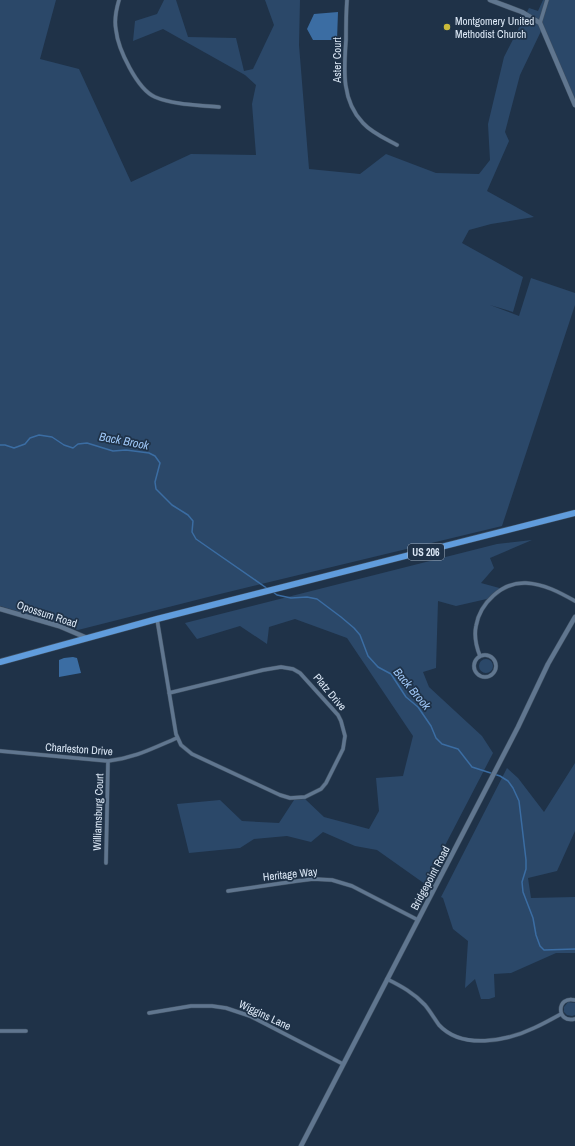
<svg xmlns="http://www.w3.org/2000/svg" width="575" height="1146" font-family="'Archivo Narrow',sans-serif">
<style>
.green{fill:#2b4869}
.water{fill:#3b6da3}
.lines{fill:none;stroke-linecap:round;stroke-linejoin:round}
.stream{stroke:#3b6da3;stroke-width:1.5}
.minor-casing{stroke:#3e4f61;stroke-width:4.5}
.tertiary-casing{stroke:#3e4f61;stroke-width:5.5}
.trunk-casing{stroke:#3e4f61;stroke-width:7}
.minor{stroke:#60768f;stroke-width:3.5}
.tertiary{stroke:#60768f;stroke-width:4.5}
.trunk{stroke:#609cdc;stroke-width:6}
.poi-dot{fill:#caba3a;stroke:#1f3248;stroke-width:1.5}
.labels{text-anchor:middle;stroke-width:3.5;stroke-linejoin:round;paint-order:stroke}
.shield{fill:#1f3248;stroke:#a3b1c2;stroke-width:1}
.shield-label{font-size:10px;font-weight:bold;fill:#dce8f6}
.poi-label{font-size:11px;fill:#dce8f6;stroke:#1f3248;text-anchor:start}
.street-label{font-size:11px;fill:#dce8f6;stroke:#1f3248}
.water-label{font-size:12px;font-style:italic;fill:#9dc5f4;stroke:#1f3248}
</style>
<rect width="100%" height="100%" fill="#1f3248"/>
<path class="green" d="M0,0H56L40,59L79,69L131,182L191,154L256,155L252,104L256,85L245,75L163,29L133,41L135,21L157,14L164,0H176L188,37L236,38L244,71L253,69L274,25L265,0H300L299,45L309,169L360,174L386,154L436,173L479,174L490,160L488,124L504,57L529,8L538,11L543,0H575V103L543,27L520,75L505,132L509,141L487,191L534,217L491,224L469,230L462,243L523,277L513,312L490,305L519,316L531,278L575,293V305L502,526L216,595L78,630L0,606Z
M532,540L490,558L494,568L481,583L503,589L491,598L456,606L438,601L436,668L423,672L429,687L482,736L493,753L425,884L377,850L355,846L323,832L311,842L287,836L254,839L240,848L189,853L177,804L220,800L242,821L279,823L294,800L305,799L324,817L369,829L379,811L376,778L403,776L413,736L347,638L295,619L269,627L267,644L240,626L197,639L185,623L497,544Z
M479 666a7 7 0 1 1 14 0a7 7 0 1 1-14 0Z
M575,763V831L557,871L528,878L531,898L575,897V953H556L511,973L494,974L495,997L489,999H481L475,979L465,988L468,941L453,929L443,898L441,897L507,768L518,778L544,812Z
M568,1002L575,1003V1015L572,1016L567,1015L564,1012V1007Z"/>
<path class="water" d="M338,12L337,40H313L307,29L314,14Z
M73,657L77,658L81,673L59,677V660L64,658Z"/>
<g class="lines">
<path class="stream" d="M0,445H5L14,448L25,444L30,438L39,435L52,437L64,445L73,448L78,444L87,443L113,451L126,450L149,453L155,456L160,463L155,482L156,489L172,505L188,515L193,521L192,532L196,539L268,589
M273,592L277,595L291,598L307,597L317,599L341,617L354,628L360,635L368,656L378,667L391,674L406,697L418,707L431,726L436,738L442,744L458,749L472,767L500,776L508,781L513,788L519,801L526,860V869L522,882L523,892L533,918L536,935L540,946L544,950L575,949"/>
<g class="minor-casing">
<path id="minor" d="M119,0C116,10 114,20 116,30C118,49 137,89 155,97C174,105 198,105 219,107
M347,0C346,13 346,27 346,40C344,69 341,100 363,123C372,133 386,139 397,145
M540,23L547,0
M157,619L176,734L181,745L192,754L280,795L290,798L305,797L321,789L326,783L343,749L345,736L341,721L338,715L300,673L293,669L281,667L263,670L169,693
M474 666a11 11 0 1 1 22 0a11 11 0 1 1-22 0Z
M480,656C476,646 474,636 476,626C480,603 502,582 526,583C544,584 559,592 575,601
M0,751L108,761C135,758 153,748 177,738
M106,863L108,761
M228,891L297,881L313,879L332,880L352,886L418,920
M387,979C401,986 414,993 425,1005C430,1011 434,1018 439,1025C462,1050 507,1041 534,1028C543,1024 552,1019 561,1014
M575,1000C556,995 556,1024 575,1019
M149,1013L191,1006H212L226,1008L250,1016L343,1064
M0,1031H26"/>
</g>
<g class="tertiary-casing">
<path id="tertiary" d="M490,0L522,12L540,23L575,105
M0,609L59,626L87,638
M301,1146L518,727L548,664L575,617"/>
</g>
<g class="trunk-casing">
<path id="trunk" d="M0,662L157,619L575,513"/>
</g>
<use href="#minor" class="minor"/>
<use href="#tertiary" class="tertiary"/>
<use href="#trunk" class="trunk"/>
</g>
<circle class="poi-dot" cx="447" cy="27" r="4"/>
<g class="labels">
<rect class="shield" x="408" y="544" width="36" height="16" rx="3"/>
<g class="shield-label">
<text x="426" y="556">US 206</text>
</g>
<g class="poi-label">
<text x="455" y="25">Montgomery United<tspan x="455" dy="13">Methodist Church</tspan></text>
</g>
<g class="street-label">
<text transform="translate(337 60) rotate(-90)" y="4">Aster Court</text>
<text transform="translate(47 614) rotate(18)" y="4">Opossum Road</text>
<text transform="translate(330 692) rotate(50)" y="4">Platz Drive</text>
<text transform="translate(79 749) rotate(4)" y="4">Charleston Drive</text>
<text transform="translate(98 812) rotate(-88)" y="4">Williamsburg Court</text>
<text transform="translate(290 874) rotate(-6)" y="4">Heritage Way</text>
<text transform="translate(430 878) rotate(-62)" y="4">Bridgepoint Road</text>
<text transform="translate(265 1015) rotate(25)" y="4">Wiggins Lane</text>
</g>
<g class="water-label">
<text transform="translate(124 441) rotate(11)" y="4">Back Brook</text>
<text transform="translate(412 689) rotate(50)" y="4">Back Brook</text>
</g>
</g>
</svg>
